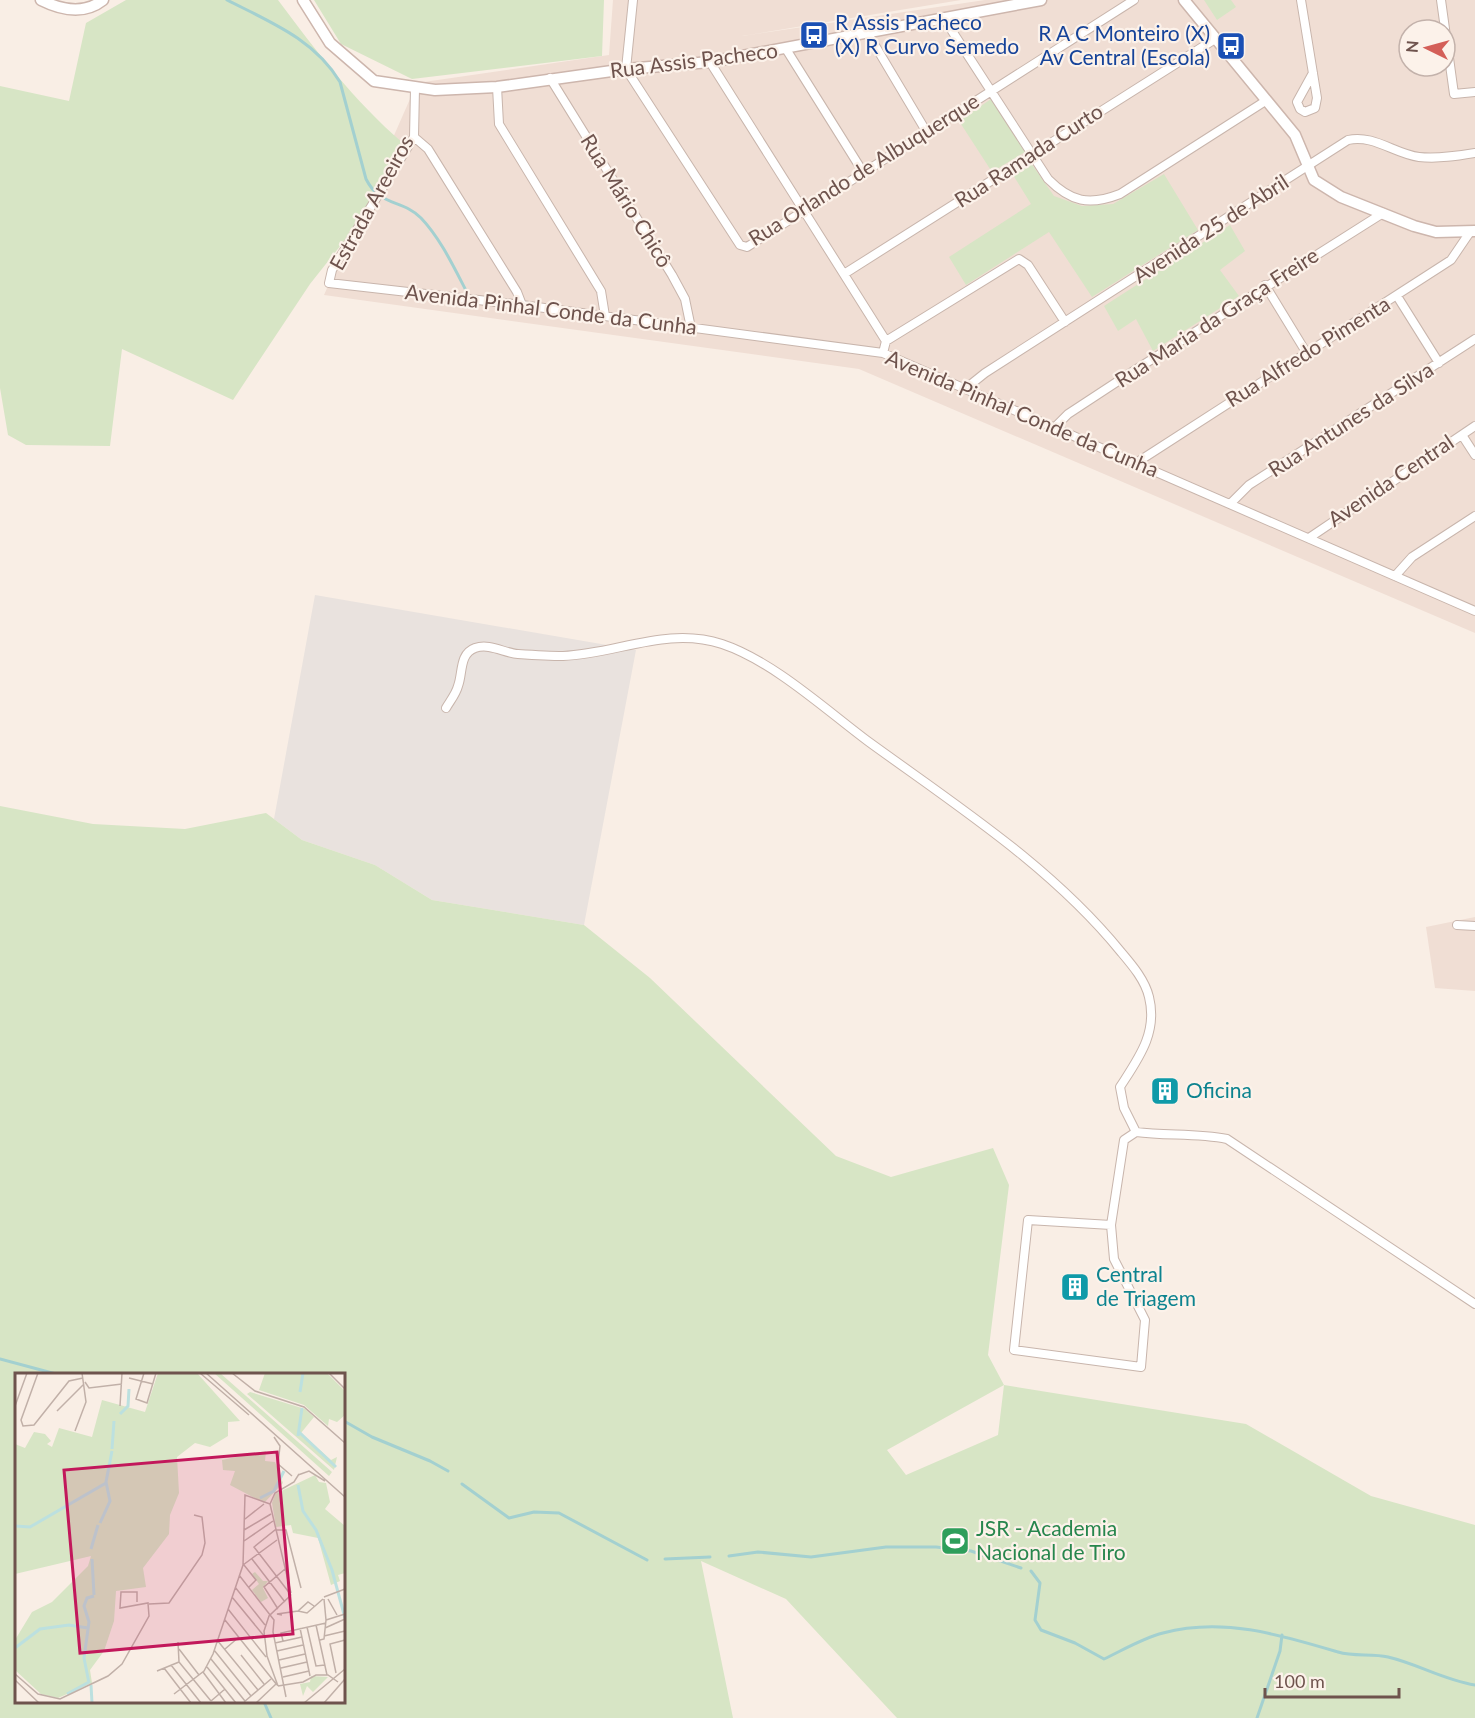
<svg xmlns="http://www.w3.org/2000/svg" width="1475" height="1718" font-family="Lato,sans-serif">
<style>
.residential{fill:#f0ded4;fill-rule:evenodd}
.industrial{fill:#e9e2de}
.green{fill:#d7e5c5;fill-rule:evenodd}
.lines{fill:none;stroke-linecap:round;stroke-linejoin:round}
.stream{stroke:#a3d0d0;stroke-width:3}
.street-casing{stroke:#c8b5ac;stroke-width:10}
.secondary-casing{stroke:#cdb6ad;stroke-width:13}
.street{stroke:#fff;stroke-width:8}
.secondary{stroke:#fff;stroke-width:10}
.labels{text-anchor:middle;stroke-width:4.5;stroke-linejoin:round;paint-order:stroke}
.transit-label{font-size:21px;fill:#164399;stroke:#fcf2ea;text-anchor:start}
.street-label{font-size:21px;fill:#6e534d;stroke:#fcf2ea}
.culture-label{font-size:21px;fill:#0d838f;stroke:#fcf2ea;text-anchor:start}
.leisure-label{font-size:21px;fill:#27864d;stroke:#fcf2ea;text-anchor:start}
.inset-river{fill:none;stroke:#bce0df;stroke-width:3}
.inset-road{fill:none;stroke:#c1b0a8;stroke-width:1.5}
.view{fill:#c2185b;fill-opacity:0.15;stroke:#c2185b;stroke-width:3}
.inset-edge{fill:none;stroke:#6e534d;stroke-width:3}
</style>
<rect width="100%" height="100%" fill="#f9eee5"/>
<path class="residential" d="M613,0H961L742,36L985,0H1475V633L859,369L324,295L417,83L609,55ZM1409,30H1445V66H1409Z
M1475,917V991L1435,988L1426,927Z"/>
<path class="industrial" d="M315,595L636,650L584,925L432,900L375,865L302,840L274,819Z"/>
<path class="green" d="M126,0H278C316,51 354,101 403,143L356,226L310,284L233,400L122,349L110,446L26,445L8,435L0,388V86L69,101L86,23Z
M314,0H604L602,56L412,79L341,44Z
M1204,0H1231L1236,7L1217,20Z
M991,99L1025,152L992,172L959,121Z
M1031,163L1054,196L1082,206L1113,204L1164,174L1198,230L1092,297L1049,232L966,285L949,257L1031,204L1013,175Z
M1230,225L1245,251L1220,270L1239,296L1153,351L1136,319L1118,331L1104,306Z
M0,806L93,824L185,829L266,813L302,840L375,865L432,900L584,925L650,978L836,1156L891,1177L993,1148L1009,1185L988,1355L1004,1385L1246,1424L1371,1496L1475,1525V1718H897L786,1599L701,1561L733,1718H0ZM16,1374H344V1702H16ZM1004,1385L998,1435L906,1475L887,1450Z"/>
<g class="lines">
<path class="stream" d="M227,0C270,22 314,39 340,82L366,179C380,207 402,199 421,218C442,240 456,272 470,298
M0,1359L56,1374
M344,1421L372,1437L430,1461L448,1471
M462,1484L509,1518L534,1512L559,1513L647,1560
M729,1556L758,1552L811,1557L886,1547H936L971,1551L1021,1568
M665,1559L710,1557
M1031,1571L1040,1583L1035,1620L1041,1630L1075,1643L1104,1659C1123,1650 1143,1638 1163,1633C1223,1617 1281,1635 1338,1652C1354,1657 1372,1653 1388,1657C1418,1664 1444,1680 1475,1685
M264,1702L271,1718
M1257,1718L1280,1651L1282,1635"/>
<g class="street-casing">
<path id="street" d="M633,0L626,69L740,245L747,247L1134,0
M1301,0L1317,98L1315,108L1305,112L1300,109L1297,102L1313,73
M1441,0L1454,94L1475,92
M943,17L1048,179C1071,202 1089,206 1120,194L1267,100
M867,32L926,131
M786,49L863,172
M710,62L886,341L883,353
M550,78L672,275L685,299L691,328
M497,87L499,124L601,291L605,316
M415,88L414,137L332,270L329,283L522,305L883,353L1475,611
M414,137L428,149L517,292L522,305
M844,274L1215,39
M1265,285L1306,352
M1397,296L1439,363
M886,341L1019,259L1028,265L1065,322
M965,389L985,373L1348,140C1373,134 1395,154 1419,157C1438,159 1457,156 1475,153
M1054,428L1068,414L1135,370L1383,213
M1462,435L1475,455
M1136,463L1451,260L1470,232
M1230,504L1249,485L1475,339
M1309,538L1475,426
M1395,576L1412,557L1475,516
M446,708C450,701 456,694 458,686C463,673 459,654 475,648C490,643 504,653 518,654C533,655 548,656 563,656C617,654 667,626 722,644C773,661 826,710 869,742C957,806 1052,867 1121,952C1132,965 1145,980 1149,997C1158,1033 1138,1059 1120,1087L1124,1108L1136,1132
M1457,925L1475,926
M1111,1225L1028,1220L1014,1350L1141,1367L1145,1320L1114,1259L1111,1225L1124,1140L1136,1132C1166,1136 1197,1133 1227,1139L1475,1304"/>
</g>
<g class="secondary-casing">
<path id="secondary" d="M41,0C61,10 84,15 103,0
M303,0L330,43L374,81L435,90L497,87L626,69L710,62L1041,0
M1184,0L1295,135L1314,180L1341,197L1414,226L1436,232L1475,231"/>
</g>
<use href="#street" class="street"/>
<use href="#secondary" class="secondary"/>
</g>
<defs>
<g id="bus-square" transform="scale(1.5)"><rect x="-9" y="-9" width="18" height="18" rx="4" fill="#1a4fb4" stroke="#fcf2ea"/><path d="M-5-6H5V4H4V6H2V4H-2V6H-4V4H-5ZM-3.5-4V0h7V-4ZM-3.5 1.2v1.5H-2V1.2ZM2 1.2v1.5H3.5V1.2Z" fill="#fff"/></g>
<g id="building-square" transform="scale(1.5)"><rect x="-9" y="-9" width="18" height="18" rx="4" fill="#0f9aa8" stroke="#fcf2ea"/><path d="M-4-6H4V6H1V3H-1V6H-4ZM-2.5-4.3h1.7v1.8h-1.7ZM.8-4.3h1.7v1.8H.8ZM-2.5-1h1.7V.8h-1.7ZM.8-1h1.7V.8H.8Z" fill="#fff"/></g>
<g id="stadium-square" transform="scale(1.5)"><rect x="-9" y="-9" width="18" height="18" rx="4" fill="#2e9e5b" stroke="#fcf2ea"/><path d="M0-5a6.5 5 0 1 0 0 10a6.5 5 0 1 0 0-10ZM-3.5-1.8h7v3.6h-7Z" fill="#fff"/></g>
</defs>
<g fill-rule="evenodd">
<use href="#bus-square" x="814" y="35"/>
<use href="#bus-square" x="1231" y="46"/>
<use href="#building-square" x="1165" y="1091"/>
<use href="#building-square" x="1075" y="1287"/>
<use href="#stadium-square" x="955" y="1541"/>
</g>
<g class="labels">
<g class="transit-label">
<text x="835" y="30">R Assis Pacheco<tspan x="835" dy="24">(X) R Curvo Semedo</tspan></text>
<text x="1210" y="41" text-anchor="end">R A C Monteiro (X)<tspan x="1210" dy="24">Av Central (Escola)</tspan></text>
</g>
<g class="street-label">
<text transform="translate(694 61) rotate(-7)" y="7">Rua Assis Pacheco</text>
<text transform="translate(1029 156) rotate(-33)" y="7">Rua Ramada Curto</text>
<text transform="translate(864 170) rotate(-32)" y="7">Rua Orlando de Albuquerque</text>
<text transform="translate(626 201) rotate(58)" y="7">Rua Mário Chicô</text>
<text transform="translate(372 203) rotate(-61)" y="7">Estrada Areeiros</text>
<text transform="translate(1211 229) rotate(-33)" y="7">Avenida 25 de Abril</text>
<text transform="translate(551 310) rotate(7)" y="7">Avenida Pinhal Conde da Cunha</text>
<text transform="translate(1217 318) rotate(-33)" y="7">Rua Maria da Graça Freire</text>
<text transform="translate(1308 352) rotate(-32)" y="7">Rua Alfredo Pimenta</text>
<text transform="translate(1022 414) rotate(23)" y="7">Avenida Pinhal Conde da Cunha</text>
<text transform="translate(1351 420) rotate(-33)" y="7">Rua Antunes da Silva</text>
<text transform="translate(1391 481) rotate(-34)" y="7">Avenida Central</text>
</g>
<g class="culture-label">
<text x="1186" y="1098">Oficina</text>
<text x="1096" y="1282">Central<tspan x="1096" dy="24">de Triagem</tspan></text>
</g>
<g class="leisure-label">
<text x="976" y="1536">JSR - Academia<tspan x="976" dy="24">Nacional de Tiro</tspan></text>
</g>
</g>
<g transform="translate(15 1373)">
<rect width="330" height="330" fill="#f9eee5"/>
<path d="M143,0H182L225,48L213,49V63L195,74L180,70L162,84L164,120L155,142L154,161L128,195L131,214L101,218L99,248L89,278L75,297L77,310L43,325L26,321L0,297V267L17,239L37,229L73,193L76,183L0,201V71L10,75L19,59L30,61L36,68L32,71L37,74L44,55L77,64L87,27L130,39ZM199,0H205L317,99L314,103ZM250,0H312L330,18V42L322,49L314,46L313,53L289,32L244,17ZM235,19L290,36L299,44L286,60L316,87L322,84L319,97L232,21ZM251,78L250,88L260,89L268,110L249,130L215,112L220,98L208,97L207,87ZM300,102L304,109L311,110L315,129L310,136L330,153V200L323,202L325,208L316,212L303,165L278,160L276,152L261,154L257,130L260,121ZM240,199L248,208H253L248,215L253,225L246,229L237,217L244,211L237,201ZM296,303L313,304L298,319L292,313L288,323L285,311L295,309Z" fill="#d7e5c5"/>
<path class="inset-river" d="M285,19L288,0M105,41L113,33L114,16M284,59L321,94M283,63L287,35M97,76L99,48M283,112L288,138L301,157L317,197L330,245M245,125L259,118L269,98M85,150L95,128L91,109L97,78M0,153L15,154L91,110M76,176L83,152M77,186L79,222M0,275L25,256L54,252L73,255M74,310L69,285L74,249L69,233L72,225L79,223M76,312L77,330M52,321L74,309"/>
<path class="inset-road" d="M23,0L6,47L8,53L19,52L54,8L68,5M129,0L121,26L132,30L141,0M185,0L234,42M191,0L330,124M217,0L240,18L289,34L330,70M314,0L330,16M114,5L138,11M70,9L74,15L107,11M0,33L12,0M105,33L107,0M42,38L69,11M60,58L71,29L67,0M259,64L265,73L263,91L277,103M283,102L294,98L310,108M230,146L249,131M229,157L256,141M229,168L258,148M237,186L270,229M228,192L262,167M229,192L241,207L234,214M224,202L259,247L258,259L271,324M220,214L250,252M276,220L255,131L260,120L279,109L284,101M276,222L239,174L260,157H271L286,215M217,224L249,263M309,224L330,216M313,226L322,242M134,231L154,230L187,182L190,170L187,144L179,142M213,236L251,284M263,236L249,214L270,196M283,238L292,240L308,226M267,242L262,241L283,238L293,229L299,233M210,247L262,312M311,247L330,241M301,252L312,302M292,254L301,293L310,292M285,255L295,303M310,255L330,246M309,263L330,258M202,267L243,317M305,267L309,266L311,247L309,226M268,268L266,260L311,250M163,269L164,289M260,270L287,264M164,276L184,302M210,276L224,264M199,277L236,323M262,278L288,272M226,282L249,311M196,286L230,328M264,287L290,281M164,289L196,328M156,292L186,330M192,294L221,330M149,295L176,330M266,295L292,289M142,298L164,289M188,299L211,330M321,300L315,271L330,267M0,301L23,321L45,326L93,303L107,291L134,243L133,230L105,235L106,219H122V229M268,304L294,298M0,307L24,330M263,313L252,283L249,258L254,243L276,222M263,313L288,309L301,302H313L323,309M159,321L189,298L198,281L228,192L230,122L255,131M196,328L210,316M229,329L256,306M241,330L261,311M289,330L330,296M309,330L330,306"/>
<path class="view" d="M262,79L278,261L65,280L49,97Z"/>
<rect width="330" height="330" class="inset-edge"/>
</g>
<g transform="translate(1427 48) rotate(275)"><circle r="28" fill="#fcf2ea" stroke="#c3b2ab" stroke-width="1.5"/>
<path d="M0-4.5L10 22L0 15L-10 22Z" fill="#d45f58"/>
<text y="-9" font-size="16" font-weight="bold" text-anchor="middle" fill="#6e534d">N</text>
</g>
<path d="M1265 1688v9h134v-9" fill="none" stroke="#6e534d" stroke-width="3"/>
<text x="1274" y="1688" font-size="18" fill="#6e534d" stroke="#fcf2ea" stroke-width="4.5" paint-order="stroke">100 m</text>
</svg>
